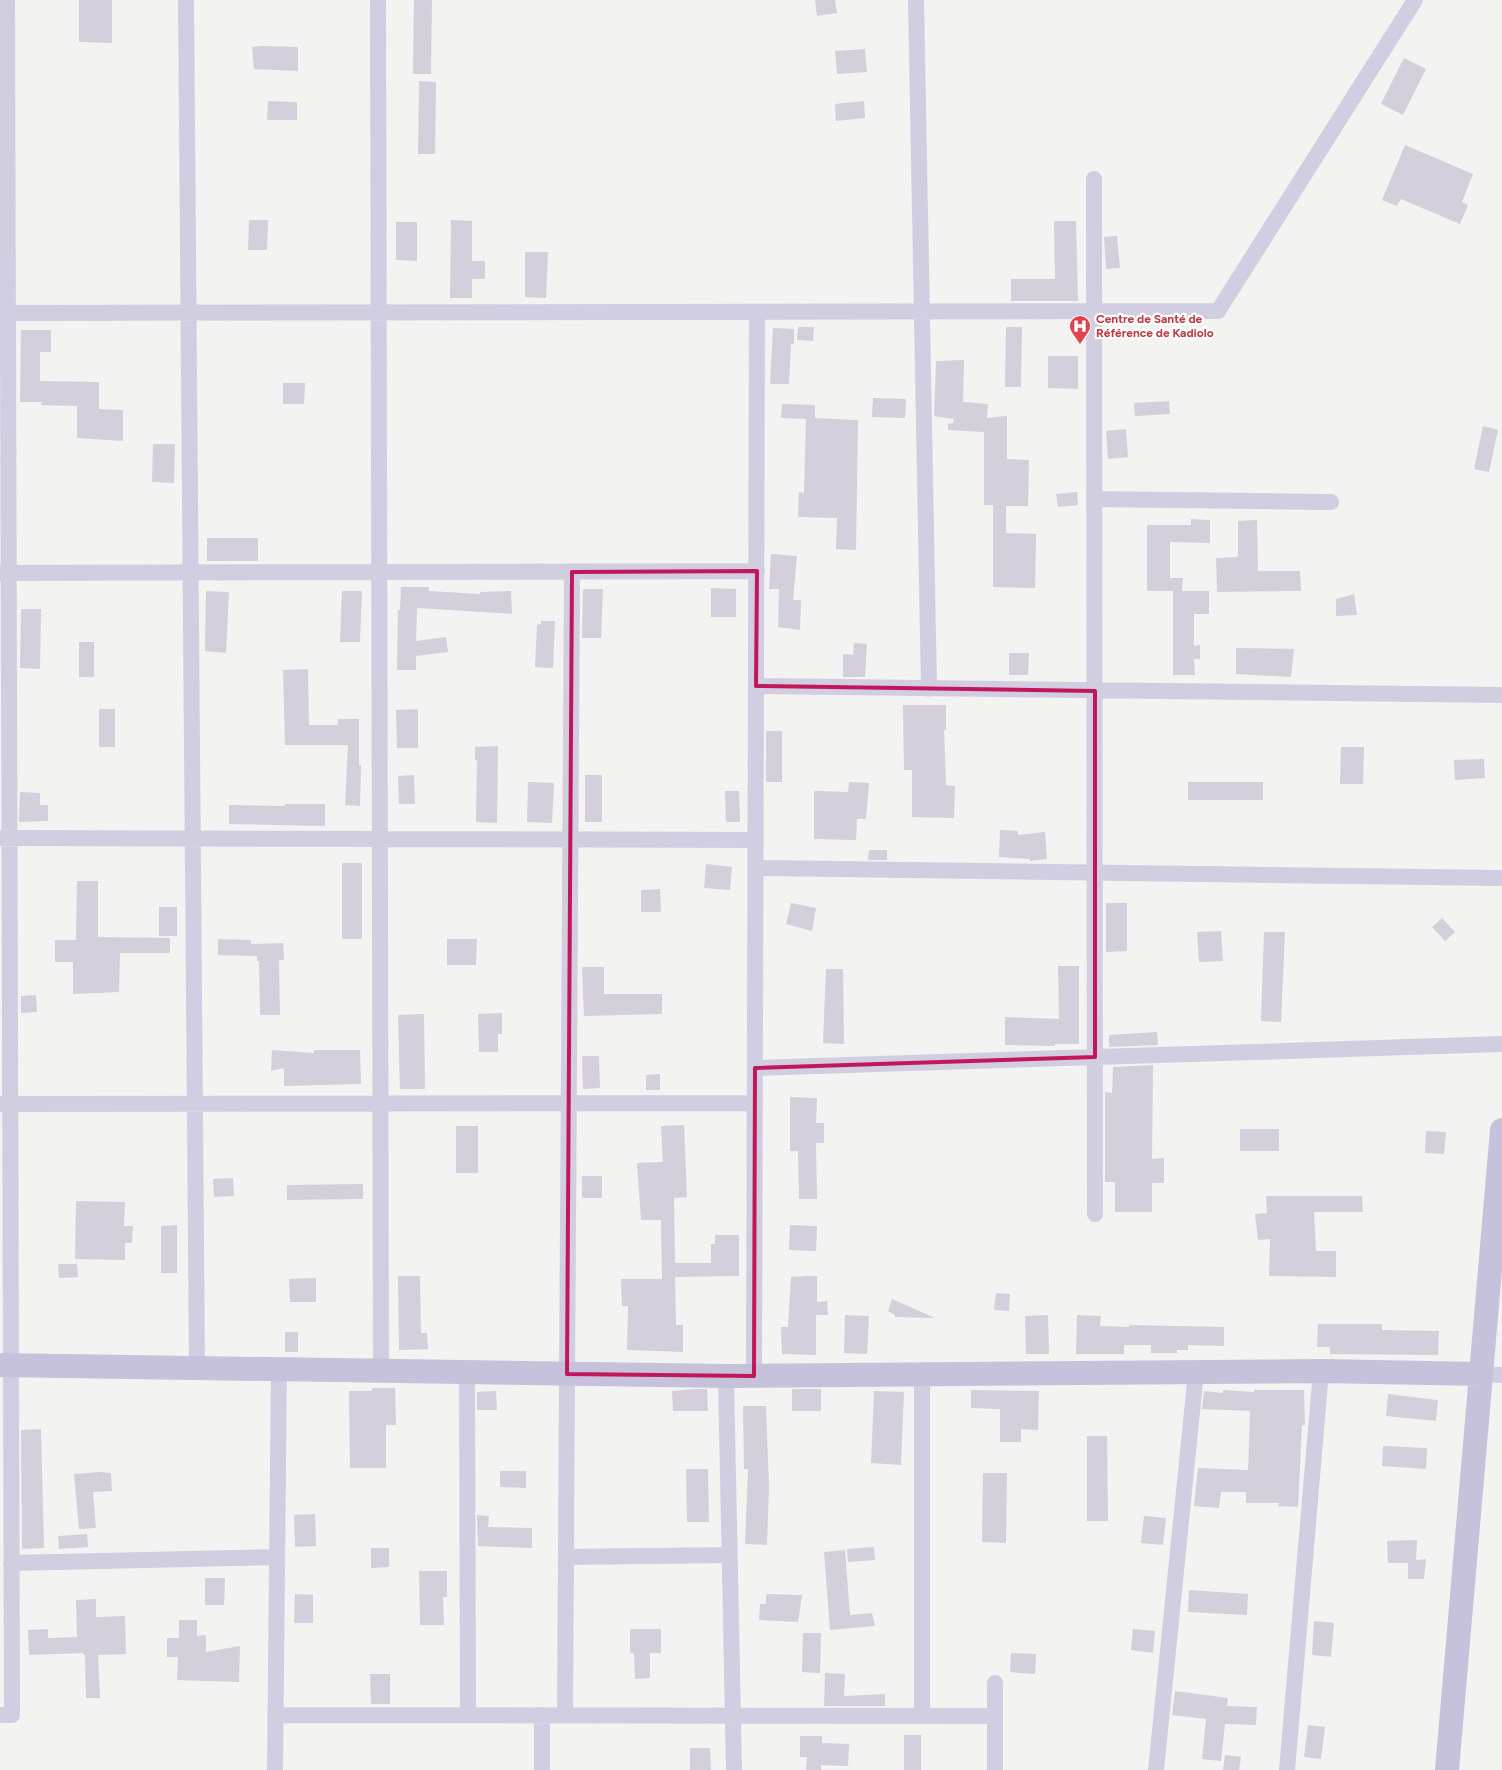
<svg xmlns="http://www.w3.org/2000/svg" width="1502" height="1770" font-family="Figtree,sans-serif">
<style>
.building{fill:#d4cfda}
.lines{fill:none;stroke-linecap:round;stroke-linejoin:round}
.street{stroke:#d1cee2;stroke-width:16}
.secondary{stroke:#c7c2dc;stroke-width:24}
.marked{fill:none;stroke:#c2185b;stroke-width:4;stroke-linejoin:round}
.labels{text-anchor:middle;stroke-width:4.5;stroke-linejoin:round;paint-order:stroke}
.health-label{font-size:12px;font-weight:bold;fill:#be3a42;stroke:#fff;text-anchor:start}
</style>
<rect width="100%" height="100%" fill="#f3f3f1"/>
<path class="building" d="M79,0H112V43L79,42Z
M414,0H432L431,74H413Z
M815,0H835L837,13L817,16Z
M262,46L298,47V71L254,69L252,47Z
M865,49L867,72L837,74L835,51Z
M1404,58L1426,69L1403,115L1381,104Z
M419,81L436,82L435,154H418Z
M268,101L297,102V120H267Z
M864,101L865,118L836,121L835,104Z
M1405,145L1473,174L1462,202L1468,205L1460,224L1401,199L1397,206L1382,200Z
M249,220H268L267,250H248Z
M451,220L472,221V261H485V279H472V298H450Z
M1054,221H1076L1078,301H1011V279H1055Z
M396,222H417V261L396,260Z
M1117,236L1120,268L1106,269L1104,237Z
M525,252H548L546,298L525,297Z
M798,327H814L813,341L797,340Z
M1006,327H1022L1021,387H1005Z
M773,328L794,329V344H791L789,384H770Z
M21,330H51V352H40V381L99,382V409L123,410V441L77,438V406L41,405L42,402H20Z
M1048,356H1078V389L1048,388Z
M964,360L963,402L988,404L987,418L1007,416V459L1029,460L1028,506H1006V533L1036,534L1035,588L993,587V505H984V432L948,430V424L953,423L954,419L934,416L936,361Z
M283,383H305L304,404H283Z
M873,398L906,399L905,418L872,417Z
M1169,401L1170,414L1135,416L1134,403Z
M782,404L815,405V418L858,420L856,550L836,549L837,518L798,517L799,492L804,493L806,419L781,418Z
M1483,426L1498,430L1489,472L1474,469Z
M1126,429L1128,457L1108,459L1106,431Z
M153,444H175L174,483L152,482Z
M1077,492L1078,505L1058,507L1056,494Z
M1191,519L1210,520V543L1170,542V578H1183L1182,591H1209V614H1194V646L1200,645V659H1194L1195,675H1173V591H1147V525H1191Z
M1257,520L1258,571H1300L1301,591L1217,592L1216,558L1238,557V521Z
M207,538H258V561H207Z
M771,554L797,556L793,600H801L800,630L778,627L779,589H769Z
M401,587H429V591L480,594V592L511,591L512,614L417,608L416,641L446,637L448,652L416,656V670H397L398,610H400Z
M711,588L736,589V617H711Z
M583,589H603L601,638H582Z
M206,591L229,592L226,653L205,651Z
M342,591H362L360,642H340Z
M1354,594L1357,615L1336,616V599Z
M21,609H41L40,669L20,668Z
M541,621H555L553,668L535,667L537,625L541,624Z
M79,642H94V677H79Z
M854,643L867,644L865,677H843V654L853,655Z
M1236,648L1294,649L1291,677L1236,674Z
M1009,653H1029L1028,675H1009Z
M308,669L309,725H338V719H359V765H361L360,806L345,805L348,745H285L283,670Z
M903,705H946V730H944L946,785L955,786L954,818L912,817V770H904Z
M99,709H115V747H99Z
M418,709V748H397L396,710Z
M766,731H782V782H766Z
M498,746L497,823L476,822L477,760H475V747Z
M1341,747H1364L1363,784H1340Z
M1484,759L1485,778L1455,780L1454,760Z
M414,775L415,804H399L398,776Z
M585,775H602V822H585Z
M528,782L554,783L552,823L527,822Z
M849,782L869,783L866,819H857L856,840L814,839V791L848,792Z
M1188,782H1263V800H1188Z
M725,791H739L740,822H726Z
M20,792L40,793V805H48V821L19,822Z
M285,804H325V826L229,824V805L285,806Z
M1000,830L1018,831V835L1045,832L1047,859L1030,861V859L999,857Z
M869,850H887V860H868Z
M342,863H362V939H342Z
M706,864L732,867L730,890L704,888Z
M77,881H98V937L170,938V953H120L119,992L73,994V962H55V940H76Z
M660,889L661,912H641V890Z
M791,903L816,908L812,931L786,924Z
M1106,903H1127V951L1106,952Z
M159,907H177V936H159Z
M1442,918L1455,932L1445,941L1432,927Z
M1221,931L1223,961L1199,962L1197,932Z
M1264,932H1285L1281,1022L1261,1021Z
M218,939L251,940V944L283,943L284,960H279L280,1015H260L259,961H257V956L218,955Z
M447,939H477L476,965H447Z
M1058,966H1079V1044H1055V1046L1005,1045V1017L1059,1019Z
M582,967H604V994H662V1014L584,1016Z
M826,969H843L844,1044L823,1043Z
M36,995L37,1012L21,1013V996Z
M502,1013V1034H498V1052H479L478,1014Z
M424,1014L425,1089H400L398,1015Z
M1157,1032L1158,1045L1109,1047V1035Z
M272,1050L314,1053V1050H360L361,1084L284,1086V1068L271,1071Z
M582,1056H599L600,1088L583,1089Z
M1153,1065L1152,1159L1164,1158V1183H1152V1212H1115V1182H1105V1092L1112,1093L1113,1067Z
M660,1074V1090H646V1075Z
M790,1097L817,1098L816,1123H824V1143H816L817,1199H799L798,1151H790Z
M684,1125L687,1197L674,1198L675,1263H711V1244H715V1235H739V1276L675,1277L676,1325H683V1352L627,1350L628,1306H622L621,1279H662L661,1220H641L637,1163L663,1162L661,1126Z
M456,1126H478V1173H456Z
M1240,1129H1279V1151H1240Z
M1426,1131L1446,1132L1444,1154L1425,1153Z
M582,1176H602V1198H582Z
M233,1178L234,1196L214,1197L213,1179Z
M363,1184V1199L287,1200V1185Z
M1266,1196H1362L1363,1212H1314L1316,1251H1336V1277L1269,1276L1270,1239L1258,1240L1255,1214L1267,1213Z
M76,1201L125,1202L124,1226H133L132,1243H125V1260L75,1259Z
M177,1225V1273H161V1226Z
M790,1225L817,1226L816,1251L789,1250Z
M58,1264H77L78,1277L59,1278Z
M398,1276H420L421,1333H427L428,1349L399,1350Z
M808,1276H817V1302L827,1301L828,1315H816V1355L782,1354L781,1327H788L791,1277Z
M316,1278V1302H290L289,1279Z
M996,1293L1010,1294L1009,1311L994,1310Z
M892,1299L935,1318L895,1317V1315L888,1311Z
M845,1315L869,1316L867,1354L844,1353Z
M1048,1315L1049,1354H1026L1025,1316Z
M1077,1315L1101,1316L1100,1326L1129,1327V1325L1224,1327V1346L1188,1345V1350H1177V1353H1151V1345H1124V1354H1076Z
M1318,1324H1382V1330L1439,1331L1438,1355L1330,1354V1347H1317Z
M285,1332H298V1352H285Z
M372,1388H395L396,1425H386V1468H350L349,1391H372Z
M694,1389H707L708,1411H673L672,1391Z
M792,1389H821V1411H792Z
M971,1390L1039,1391L1038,1430L1021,1429V1442H1000V1409L971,1408Z
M1223,1390L1254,1392V1390H1304L1305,1425H1302L1298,1507L1278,1506L1279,1503H1246V1492H1221L1219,1508L1194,1506L1198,1468L1248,1470L1250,1411L1202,1409L1204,1391L1223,1393Z
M496,1391L497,1410H477V1392Z
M874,1391L904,1392L901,1465L871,1463Z
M1388,1394L1438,1400L1436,1421L1386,1416Z
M743,1406H766L769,1487L767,1545L745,1544L748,1469H744Z
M41,1429L44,1548L22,1549L21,1430Z
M1087,1436H1107L1108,1521H1087Z
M1383,1446L1427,1448L1426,1469L1382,1466Z
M686,1469H708L709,1522H687Z
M500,1471H526V1488L500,1487Z
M100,1472L111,1473L112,1491L93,1492L96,1528L79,1529L74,1474Z
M983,1473H1007L1006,1543L982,1542Z
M315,1514L316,1546L295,1547L294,1515Z
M477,1515L489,1516L488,1527L532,1528V1548L478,1546Z
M1144,1516L1166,1518L1163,1545L1141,1543Z
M87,1534L88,1547L59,1549L58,1536Z
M1417,1540L1416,1560L1426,1559L1424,1579H1408V1563H1388L1387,1541Z
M874,1547L875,1560L848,1562L847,1549Z
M371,1548H389V1567L371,1568Z
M845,1550L850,1615L872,1613L875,1626L830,1630L824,1552Z
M419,1571H447V1597H443L444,1625H420Z
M205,1578H225L224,1605H205Z
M1189,1590L1248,1594L1247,1615L1188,1612Z
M295,1594L313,1595V1623H294Z
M766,1594L802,1595L798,1622L759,1620L760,1604H766Z
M96,1599V1617L125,1616L126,1654L98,1655L100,1698H86L85,1655L82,1653L29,1655L28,1630L48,1629V1638L77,1637L76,1600Z
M179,1620H197V1636L206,1635V1652L240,1646L239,1682L177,1680L178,1657H167V1638H179Z
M1314,1621L1334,1623L1331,1657L1312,1655Z
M630,1629H661V1653H650V1678L635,1679L634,1653H630Z
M1133,1629L1155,1631L1153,1653L1131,1650Z
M803,1633H821L820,1673L802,1672Z
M1011,1653L1036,1654L1035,1674L1010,1672Z
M825,1673L845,1674L844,1696L885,1694V1706H824Z
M370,1674H390V1704H371Z
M1175,1691L1228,1698L1227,1706L1257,1707L1256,1725L1225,1724L1221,1761L1202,1759L1206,1719L1172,1715Z
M1308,1725L1325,1727L1321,1759L1304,1757Z
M904,1735H921V1770H904Z
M800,1736H822V1743L849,1744L848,1766L821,1765V1770H806L807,1757H800Z
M690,1748H710L711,1770H690Z
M1225,1755L1241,1757L1239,1770H1223Z"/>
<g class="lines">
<path class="street" d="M186,0L197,1368
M378,0L381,1371
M916,0L929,689
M1094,179L1095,1214
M0,313L1218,311L1415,0
M1095,499L1331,502
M0,573L757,571
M756,686L1502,695
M0,838L756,840
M756,868L1502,878
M755,1068L1502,1044
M0,1104L755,1103
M467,1372L468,1715
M1481,1374L1502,1375
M726,1376L734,1770
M754,1376L757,312
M566,1557L729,1555
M11,1563L277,1557
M0,1715H12L7,0
M275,1715L995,1716
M542,1715V1770
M565,1715L572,572
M922,1716V1375
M275,1770L279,1369
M995,1770V1683
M1156,1770L1196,1372
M1287,1770L1321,1371"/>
<path class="secondary" d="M0,1365L726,1376L1321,1371L1481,1374
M1447,1770L1502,1130"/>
</g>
<path class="marked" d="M757,571L756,686L1095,691V1057L755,1068L754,1376L567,1374L572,572Z"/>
<defs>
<g id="hospital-pin" transform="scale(1.125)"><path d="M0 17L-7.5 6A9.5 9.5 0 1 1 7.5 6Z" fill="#e0444e" stroke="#fff"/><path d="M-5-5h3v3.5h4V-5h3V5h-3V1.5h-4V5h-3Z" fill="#fff"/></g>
</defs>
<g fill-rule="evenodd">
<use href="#hospital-pin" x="1080" y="326"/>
</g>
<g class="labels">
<g class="health-label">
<text x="1096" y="323">Centre de Santé de<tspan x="1096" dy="14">Référence de Kadiolo</tspan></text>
</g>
</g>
</svg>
